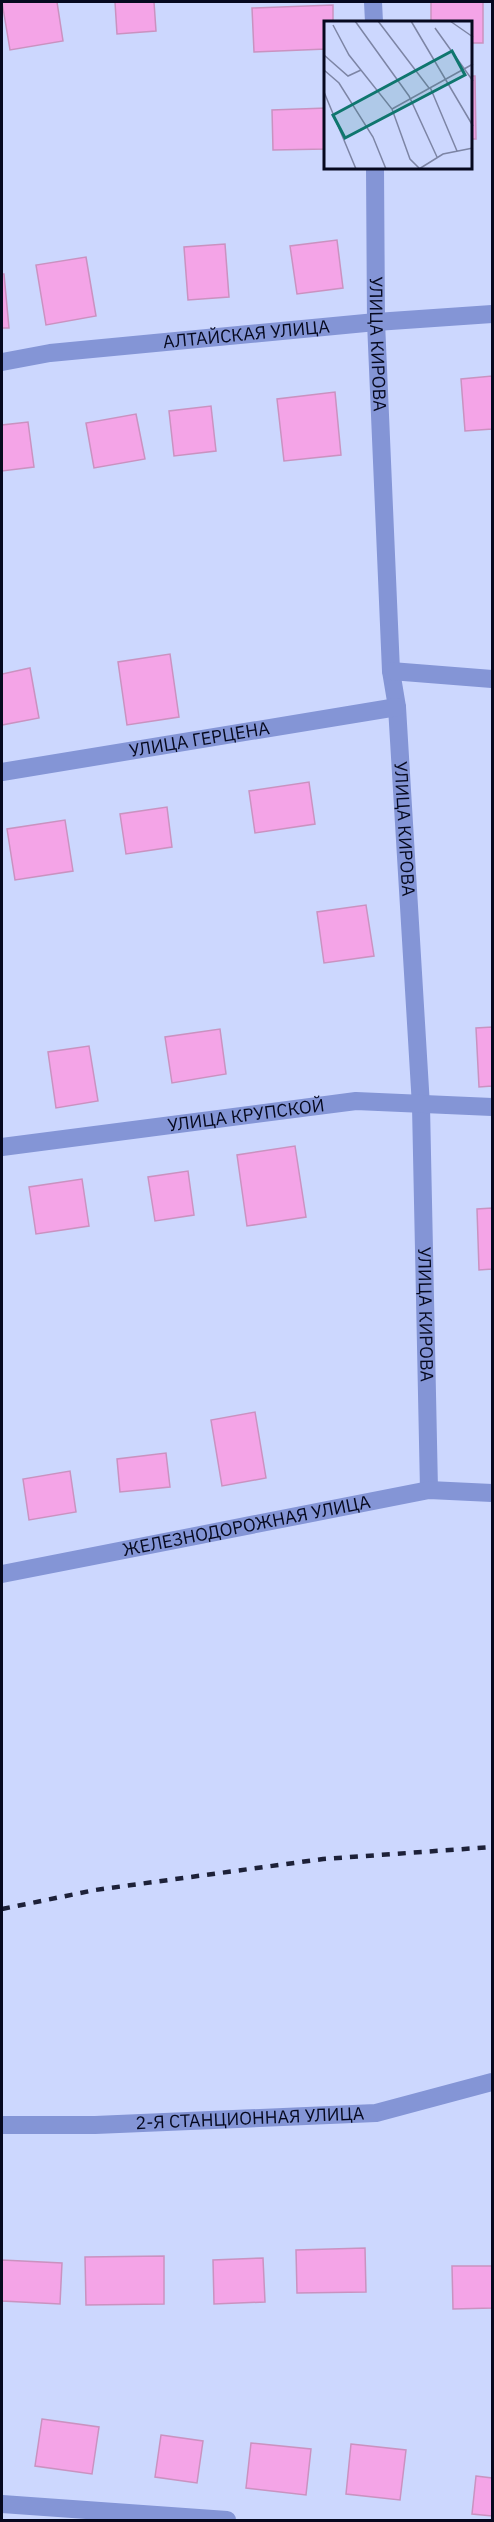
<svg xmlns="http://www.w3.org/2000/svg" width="494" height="2522" font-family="'IBM Plex Sans',sans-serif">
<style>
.building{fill:#f4a4e7;stroke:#ca92c0;stroke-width:1.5}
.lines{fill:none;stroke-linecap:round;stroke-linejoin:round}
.minor{stroke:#8495d6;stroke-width:18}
.rail{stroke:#1d2139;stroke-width:4.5;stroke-dasharray:8 8;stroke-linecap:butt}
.labels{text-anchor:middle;stroke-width:5;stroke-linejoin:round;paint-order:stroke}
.street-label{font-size:18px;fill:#06091f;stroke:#e2e6f3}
.inset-road{fill:none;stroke:#7d85a5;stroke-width:1.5}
.view{fill:#0f766e;fill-opacity:0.15;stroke:#0f766e;stroke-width:3}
.inset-edge{fill:none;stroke:#06091f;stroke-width:3}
</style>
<rect width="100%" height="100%" fill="#ccd7fe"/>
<path class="building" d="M2,2H57L63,41L10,50Z
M115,2H154L156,31L117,34Z
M431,2H483V43H472V22H431Z
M333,5V22H326V49L254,52L252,8Z
M472,76H475L476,139H472Z
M326,108V149L273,150L272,110Z
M337,240L343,288L297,294L290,246Z
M225,244L229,297L188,300L184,247Z
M86,257L96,316L46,325L36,265Z
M2,274H4L9,328H2Z
M492,376V429L465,431L461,379Z
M335,392L341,455L284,461L277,399Z
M211,406L216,451L174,456L169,411Z
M136,414L145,459L94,468L86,423Z
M28,422L34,467L2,471V425Z
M170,654L179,717L127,725L118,662Z
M30,668L39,718L2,725V674Z
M309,782L315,824L255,833L249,791Z
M167,807L172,847L126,854L120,814Z
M65,820L73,871L15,880L7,829Z
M366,905L374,956L324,963L317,912Z
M492,1027V1086L479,1087L476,1028Z
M220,1029L226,1074L172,1083L165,1037Z
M89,1046L98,1101L56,1108L48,1052Z
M295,1146L306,1217L247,1226L237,1155Z
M188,1171L194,1215L155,1221L148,1177Z
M82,1179L89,1226L36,1234L29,1187Z
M492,1208V1269L479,1270L477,1209Z
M255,1412L266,1478L222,1486L211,1420Z
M166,1453L170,1487L120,1492L117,1459Z
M70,1471L76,1512L29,1520L23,1479Z
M365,2248L366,2292L297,2293L296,2250Z
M164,2256V2304L86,2305L85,2257Z
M263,2258L265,2302L214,2304L213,2260Z
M2,2260L62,2263L60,2304L2,2301Z
M452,2266H492V2308L453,2309Z
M42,2419L99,2427L92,2474L35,2466Z
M161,2435L203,2441L197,2483L155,2477Z
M251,2443L311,2449L306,2495L246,2488Z
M351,2444L406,2450L400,2500L346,2494Z
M476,2476L492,2478V2516L472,2514Z"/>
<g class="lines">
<g class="minor">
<path d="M373,2L374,22"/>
<path id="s1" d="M375,168L376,322L391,671L397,707L421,1106L429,1490"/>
<path id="s2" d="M2,362L50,353L376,322L492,314"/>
<path d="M391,671L492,679"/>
<path id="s3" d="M2,772L397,707"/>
<path id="s4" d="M2,1147L356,1101L492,1107"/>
<path id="s5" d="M2,1574L429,1490L492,1493"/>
<path id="s6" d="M2,2125H95L376,2113L492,2082"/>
<path d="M2,2504L227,2520"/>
</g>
<path class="rail" d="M2,1909L95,1890L323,1859L492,1847"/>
</g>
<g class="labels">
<g class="street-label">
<text dy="6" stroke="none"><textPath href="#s2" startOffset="246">АЛТАЙСКАЯ УЛИЦА</textPath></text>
<text dy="6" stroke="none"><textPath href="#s1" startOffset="176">УЛИЦА КИРОВА</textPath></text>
<text dy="6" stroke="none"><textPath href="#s3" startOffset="200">УЛИЦА ГЕРЦЕНА</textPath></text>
<text dy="6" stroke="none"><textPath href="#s1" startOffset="662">УЛИЦА КИРОВА</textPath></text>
<text dy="6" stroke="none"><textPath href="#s4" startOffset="246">УЛИЦА КРУПСКОЙ</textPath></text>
<text dy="6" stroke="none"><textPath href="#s1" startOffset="1148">УЛИЦА КИРОВА</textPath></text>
<text dy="6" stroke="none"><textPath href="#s5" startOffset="249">ЖЕЛЕЗНОДОРОЖНАЯ УЛИЦА</textPath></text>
<text dy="6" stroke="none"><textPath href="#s6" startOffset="248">2-Я СТАНЦИОННАЯ УЛИЦА</textPath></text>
</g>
</g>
<g transform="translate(324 21)">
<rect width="148" height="148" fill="#ccd7fe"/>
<path class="inset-road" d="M31,0L85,75L113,136M54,0L105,67M87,0L149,105M126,0L149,16M9,4L25,34L68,88L86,138L96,148M111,7L149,60M0,34L24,55L37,49M0,49L15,62L49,116L62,148M106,66L133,130M0,71L32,148M68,88L149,43M95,148L119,133L149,127"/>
<path class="view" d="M128,30L141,54L21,117L9,94Z"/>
<rect width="148" height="148" class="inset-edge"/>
</g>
<rect width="494" height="2522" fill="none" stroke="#06091f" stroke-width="6"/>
</svg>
